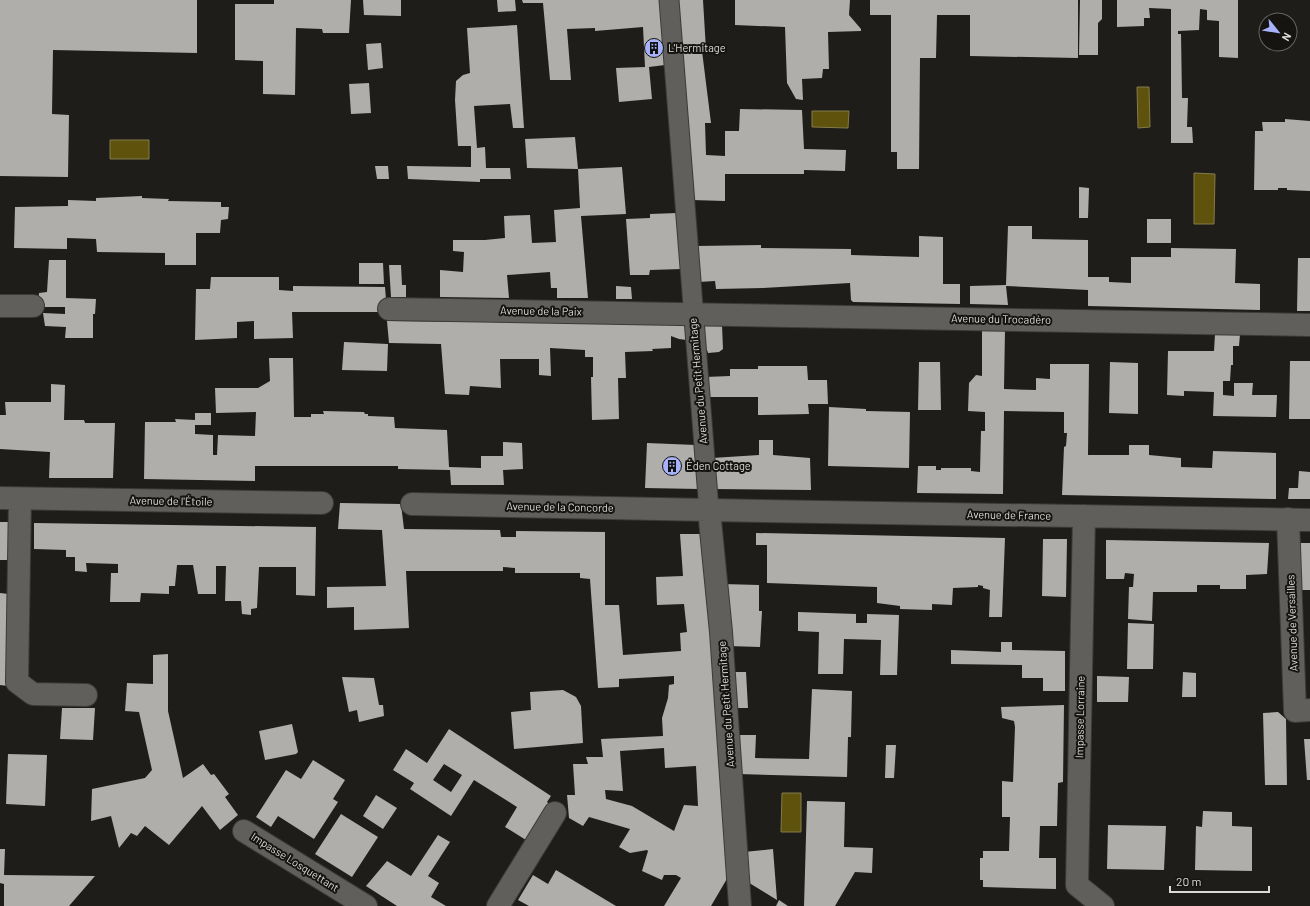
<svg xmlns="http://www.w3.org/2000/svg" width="1310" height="906" font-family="Barlow,sans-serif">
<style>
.water{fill:#5f520c;stroke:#847b4a}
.building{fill:#afaeaa;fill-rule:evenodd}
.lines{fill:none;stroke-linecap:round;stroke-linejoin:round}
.lane-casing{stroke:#3b3b39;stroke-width:21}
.street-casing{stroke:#3b3b39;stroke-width:24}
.lane{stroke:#605f5c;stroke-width:19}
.street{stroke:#605f5c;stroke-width:22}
.labels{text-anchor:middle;stroke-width:4;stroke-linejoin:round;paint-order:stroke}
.poi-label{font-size:11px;fill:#dbdbd9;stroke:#151411;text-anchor:start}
.street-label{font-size:11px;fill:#dbdbd9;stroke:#151411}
</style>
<rect width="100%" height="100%" fill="#1e1d1a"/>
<path class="water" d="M1137,87H1149L1150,127L1138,128Z
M812,111H849L848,128L812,127Z
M110,140H149V159H110Z
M1194,173L1215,174L1214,224H1194Z
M782,793H801V832H781Z"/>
<path class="building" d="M0,0H197V53L53,50L52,114L69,115L68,177L0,176Z
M274,0H351L349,33H323L322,29L296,28L295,95L263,94V61L235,60V4H274Z
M363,0H401V16L364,15Z
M497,0H515L516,11L498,12Z
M522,0H660L665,65L649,67L652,99L619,102L616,68L645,67L643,27L595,31V28L567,29L571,80H550L543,3H523Z
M676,0H703L706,50L702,51L711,123H705L706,155L725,156V131H739L740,109L802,110L804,149L846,150L845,171L804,170V174H725V201L692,200Z
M735,0H850L849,15L861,29V31L828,32L829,69H823L822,78L802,79L803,100L796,99L787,83L785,27L735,25Z
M870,0H1078V58L970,56V15H937L936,58H920L919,169H897V152H891V15H870Z
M1080,0H1102V19L1098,23V55H1079Z
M1117,0H1238V58L1219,57V21L1207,20V10L1200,9L1199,30L1178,31V34H1181L1182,98H1188L1187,127H1192L1193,143H1171V9L1149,8L1150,18H1144V26L1117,27Z
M517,25L524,128H513L510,104L474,106L477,148L485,147L486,168H510L511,179H480V182L408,179L407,166L471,167V146H458L455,100L456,81L463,75L470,73L467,28Z
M381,43L383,68L368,70L366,44Z
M369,83L371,113L351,114L349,84Z
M1285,119L1310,121V191L1287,190V188H1278V190H1254L1255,131H1263L1262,122H1285Z
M575,137L578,169L527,168L525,139Z
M375,166H388L389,179H377Z
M622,167L626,214L581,216L588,298H557V288H551L550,272L507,275L509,298L440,297V270L463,272L464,252L453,251V240H485L505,238L504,216L530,215L532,243L556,242L554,210L580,208L578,169Z
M1079,187L1089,188L1088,218H1079Z
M142,196V198L169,199L168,201L221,202V207H229L228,219L221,220L220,233H196V265H165V253L97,252L96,239L67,238V249L14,248L15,207L68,206V200L96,201V198Z
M677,213L682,269L650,270L649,275H630L626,219L650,218V214Z
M1147,219H1171V243H1147Z
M1008,226H1032V239L1088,240V277H1109V282L1131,283V257H1171V248L1236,249L1235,283L1260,284V310L1088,306V290L1006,286L1008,305L970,304V286L1006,285Z
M919,236L943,237V284H960V304L853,302L851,300L850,283L763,288L716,289L715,281L699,282L696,246L761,245V248L851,249V255L919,257Z
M1298,258H1310V311H1297Z
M49,260H66V298L96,299L95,314H93V338H65L66,327L45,326L43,313L65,314V307H38L39,293L47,292Z
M359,263H383L384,284H359Z
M389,265H401L402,285H406V297H391Z
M211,277H279V290L293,291V286L385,287L387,312H292L293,338L254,339V321L237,322V338L195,340L196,289H210Z
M616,286L631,287L632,299H616Z
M387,321L686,324L687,340L679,339L671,336V348L652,349L653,351L625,352L626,378H618L619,419L592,420L591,377H593V357H585V350L550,348L551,376L539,375V359H500L501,388L470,386L469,395L445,394L441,344L389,343Z
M701,324L722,325L723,349L719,352L708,353L707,350H703Z
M982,330H1005L1004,389L1036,390V378L1050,379V364H1089L1088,455H1129V445H1149V455L1181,458V467L1212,468L1213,451L1276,453V499L1062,495L1064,447L1066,446L1067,433H1064V412L1004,411L1003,494L917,493L918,466H936V470H941V468H971V471L980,472L981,431H985V412L968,411L969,383L976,375L982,376Z
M1215,334H1240L1239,346H1233V365H1231L1230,381H1223V395L1234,396V383H1253L1252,395H1277L1276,417L1213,416L1214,392L1184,391V396L1167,395L1168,351H1214Z
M344,342L388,344L387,371L342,370Z
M269,358H293L294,417H311V414H324L323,411L364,412L365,414H368V416L394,417L395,428L447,430L449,467L481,468V456H503V442L522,443L523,469L503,470L504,485H451L450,470L398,469V466H255V481L144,479L145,422H176L175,419L195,420V413H211V425H195V434L213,435V455H217L218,435L255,436L256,412L216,413L215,388H258L270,381Z
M1290,361H1310V419H1289Z
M919,362H940L941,410H918Z
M1110,362L1138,363V414L1109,413Z
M758,366H807L808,380H827L828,404H808L809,414L758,415V397H707L705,377L730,376V369H758Z
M51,384L65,385L64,420H84L85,423H115L113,478H49L50,452L0,449V415H6L5,402H51Z
M829,407L866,409V411L910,412L909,468L828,466Z
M759,440H773V455L810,458L811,490L714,489L712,458L759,455Z
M647,443L696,445L699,489L645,488Z
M1299,471L1310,472V499H1288L1289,488H1298Z
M340,503L401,504L404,529L500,530L501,537H516V531L605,532V605H619L623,655L681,651L680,633L687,632L684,604L657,605L656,577L683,576L680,534H703L728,877L711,906H664L681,878L676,875H664L662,880L642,871L648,851L647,850L630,853L619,847L630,829L589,817L583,826L569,818L567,795H575L573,764H588L586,757H603L601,739L663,736L662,718L668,698L669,685L674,684V676L619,679V687L598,688L590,579L580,578V573H515V568L503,567V571H406L409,628L354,630V607L327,608V587L386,586L382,530L338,529ZM664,748L665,768L696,766L698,806L684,805L674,831L632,806L606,799L605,790L623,791L620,751Z
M0,522H11L10,560H0Z
M34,523L316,527L315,596L296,595V567H259L257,608L251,609V615L242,614L241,601H225L226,566H216V594H198L193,565H177L175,586H169V594L141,593L140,602H110L111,573H118V564L86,563L87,572L75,571V557H66V550L34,549Z
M756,533L1005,538L1002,617H989L990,590L983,588V586L978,585V587L953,588L952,605L932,604V610L900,609V606L877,603V587L767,583V545H756Z
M1043,539H1067L1066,597L1042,596Z
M1106,540L1269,543L1267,574L1246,575V589H1220V585H1197V592H1153L1152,621L1128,619L1129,587H1133L1134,574L1125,573L1124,579H1106Z
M1298,543H1310V590H1297Z
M723,584L759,585V611H762L760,647L728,646Z
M0,593L9,594L8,686L0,685Z
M798,612L856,614V623H867V614L899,615L897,675H880L881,640L844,639L843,674H818L819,632L798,631Z
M1128,623L1154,624L1153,669H1127Z
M1001,642H1012V650L1065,651V691H1043V678H1022V665L951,664V650L1001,652Z
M168,654V711L183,778L203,764L211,775L214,774L229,794L225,797L238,815L220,830L202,806L169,845L145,826L137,836L131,833L119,848L111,816L91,821L92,789L145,778L152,770L139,712L125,711L127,683L153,684V655Z
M730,672H746L748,708H733Z
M1183,672L1196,673V697H1182Z
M1097,676L1129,677L1128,702H1097Z
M342,677L374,678L379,705H383L384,716L359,722L357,710L349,712Z
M812,689L852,691L851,737H848L847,777L738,774L735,735H756L755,758L809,759Z
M563,690L576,697L581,706L583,743L514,749L511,712L531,710L530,692Z
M1064,705L1063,782L1058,783L1057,826H1040L1039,858H1056V889L983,887V880H980V858H983V851H1009L1010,817H1002V781L1013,782L1015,727L1014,721L1002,718L1001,707Z
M62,708H95L93,740L60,739Z
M1278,712L1286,719L1287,785H1265L1263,713Z
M292,724L298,752L296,754L265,760L259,731Z
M449,729L551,796L547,802L549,804L526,840L505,827L517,807L474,780L451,816L410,789L414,783L393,770L406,749L427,763ZM444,764L462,775L451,792L433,780Z
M1304,739H1310V780H1307Z
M886,745H896L894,778H885Z
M8,754L47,755L45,806L6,804Z
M313,760L345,780L333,799L338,802L314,839L278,816L271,827L256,817L286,770L301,779Z
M376,795L397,808L383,829L363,816Z
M807,801L845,802L844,847L873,848L872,873L855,872L835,906H804Z
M1203,811L1232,812V826L1252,827V871L1195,870L1196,826L1202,827Z
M341,814L378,837L352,877L315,854Z
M1108,825L1166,826L1164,870L1107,869Z
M438,835L450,842L428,876L439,883L431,897L446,906H397L366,886L387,861L411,876Z
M0,849H5L4,875L95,876L69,906H4V884L0,883Z
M773,849L777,900L746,881L744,852Z
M556,870L616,906H529L518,900L533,875L548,884Z
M779,900L788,906H776Z"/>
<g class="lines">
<g class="lane-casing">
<path id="lane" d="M669,0L709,510"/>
</g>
<g class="street-casing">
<path id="street" d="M0,306H33
M389,309L1310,325
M0,498L322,503
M20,499L17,682L33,694L86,695
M412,504L709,510L1310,520
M709,510L721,632L740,906
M1084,516L1077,885L1103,906
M1288,519L1295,711L1310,710
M244,831L366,906
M498,906L555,813"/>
</g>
<use href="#lane" class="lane"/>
<use href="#street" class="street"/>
</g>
<defs>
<g id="building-disc" transform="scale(1)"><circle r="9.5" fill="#a7b1fc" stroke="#151411"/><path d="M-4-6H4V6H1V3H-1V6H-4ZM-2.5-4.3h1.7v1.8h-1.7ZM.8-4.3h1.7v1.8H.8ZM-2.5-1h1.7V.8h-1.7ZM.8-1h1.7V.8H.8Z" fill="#111"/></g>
</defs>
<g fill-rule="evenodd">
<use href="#building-disc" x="654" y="48"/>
<use href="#building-disc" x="672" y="466"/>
</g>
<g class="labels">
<g class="poi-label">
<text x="668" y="52">L'Hermitage</text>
<text x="686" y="470">Éden Cottage</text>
</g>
<g class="street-label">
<text transform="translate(541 311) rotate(1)" y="4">Avenue de la Paix</text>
<text transform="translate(1001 319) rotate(1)" y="4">Avenue du Trocadéro</text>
<text transform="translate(698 381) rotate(-95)" y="4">Avenue du Petit Hermitage</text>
<text transform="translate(171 501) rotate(1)" y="4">Avenue de l'Étoile</text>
<text transform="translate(560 507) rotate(1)" y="4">Avenue de la Concorde</text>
<text transform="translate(1009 515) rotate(1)" y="4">Avenue de France</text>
<text transform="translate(1292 623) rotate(-92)" y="4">Avenue de Versailles</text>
<text transform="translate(726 704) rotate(-94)" y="4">Avenue du Petit Hermitage</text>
<text transform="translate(1080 717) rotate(-89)" y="4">Impasse Lorraine</text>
<text transform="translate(295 862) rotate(32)" y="4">Impasse Losquettant</text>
</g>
</g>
<g transform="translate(1278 32) rotate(120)"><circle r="19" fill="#151411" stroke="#646461"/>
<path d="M0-3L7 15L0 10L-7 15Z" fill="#a7b1fc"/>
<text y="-6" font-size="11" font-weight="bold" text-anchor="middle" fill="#dbdbd9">N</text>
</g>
<path d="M1170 886v6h99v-6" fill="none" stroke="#dbdbd9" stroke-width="2"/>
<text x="1176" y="886" font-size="12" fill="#dbdbd9" stroke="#151411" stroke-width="3" paint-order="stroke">20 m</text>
</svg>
